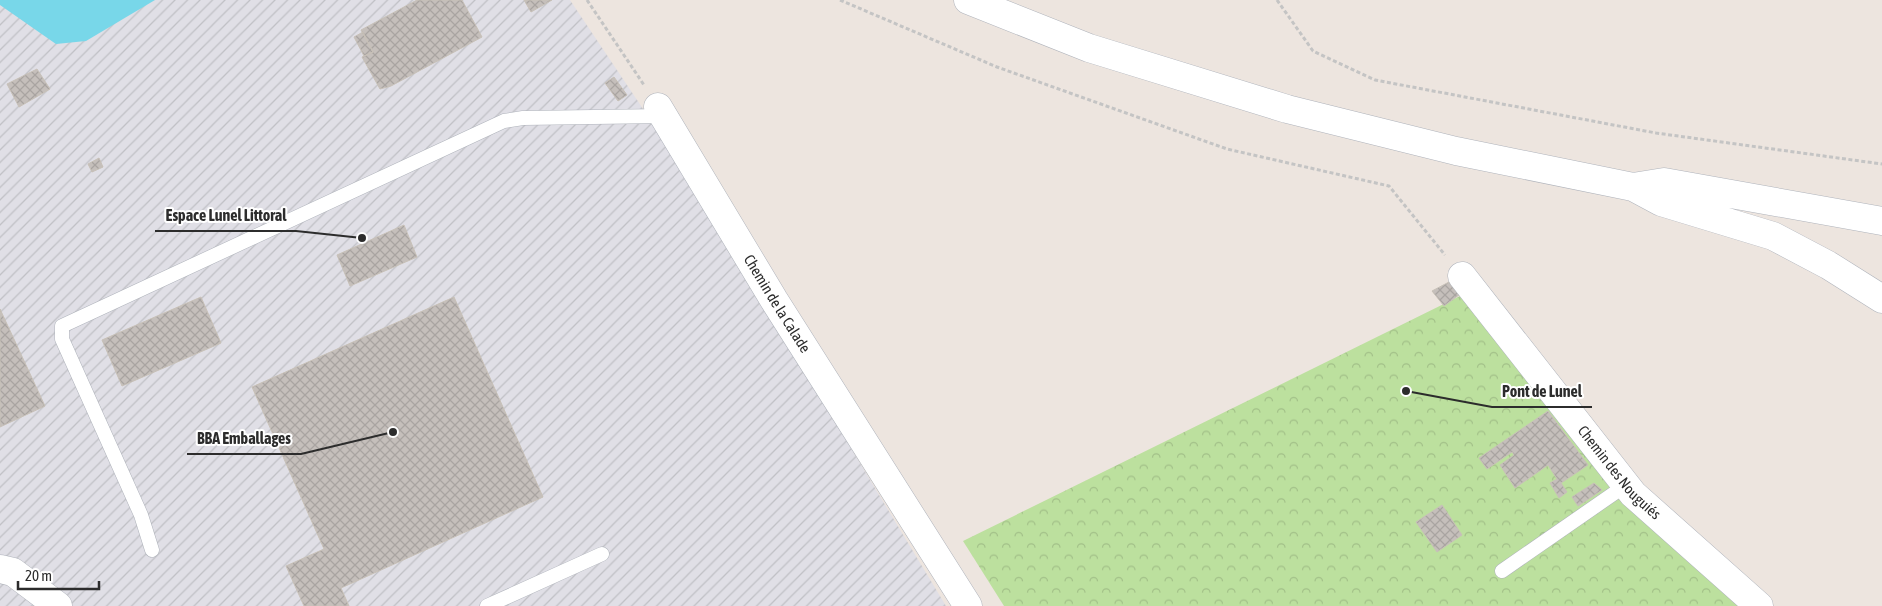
<svg xmlns="http://www.w3.org/2000/svg" width="1882" height="606" font-family="'Asap Condensed',sans-serif">
<style>
.industrial{fill:url(#industrial-furrows)}
.park{fill:url(#park-crowns)}
.water{fill:#78d7e9}
.building{fill:url(#building-cross-hatch);stroke:#c8c1b8}
.lines{fill:none;stroke-linecap:round;stroke-linejoin:round}
.service-casing{stroke:#afb3bb;stroke-width:15}
.minor-casing{stroke:#afb3bb;stroke-width:29}
.secondary-casing{stroke:#afb3bb;stroke-width:29}
.path{stroke:#c4c4c4;stroke-width:3;stroke-dasharray:4 2.5;stroke-linecap:butt}
.service{stroke:#fff;stroke-width:14}
.minor{stroke:#fff;stroke-width:28}
.secondary{stroke:#fff;stroke-width:28}
.labels{text-anchor:middle;stroke-width:4;stroke-linejoin:round;paint-order:stroke}
.street-label{font-size:15px;fill:#2c2c2c;stroke:#fff}
.leader{fill:none;stroke:#2c2c2c;stroke-width:2}
.callout-dot{fill:#2c2c2c;stroke:#fff;stroke-width:2}
.callout-label{font-size:16px;text-anchor:middle;font-weight:bold;fill:#2c2c2c;stroke:#fff;stroke-width:4;stroke-linejoin:round;paint-order:stroke}
</style>
<defs>
<pattern id="industrial-furrows" width="10" height="10" patternUnits="userSpaceOnUse" patternTransform="scale(1.25)"><rect width="10" height="10" fill="#e0dfe6"/><path d="M-1 1l2-2M0 10L10 0M9 11l2-2" fill="none" stroke="#c0c0c5"/></pattern>
<pattern id="park-crowns" width="20" height="18" patternUnits="userSpaceOnUse" patternTransform="scale(1.25)"><rect width="20" height="18" fill="#bce09e"/><path d="M2 6a3 3 0 1 1 6 0M12 15a3 3 0 1 1 6 0" fill="none" stroke="#a2c088"/></pattern>
<pattern id="building-cross-hatch" width="8" height="8" patternUnits="userSpaceOnUse" patternTransform="scale(1.25)"><rect width="8" height="8" fill="#c5bfbb"/><path d="M0 0l8 8M0 8l8-8" fill="none" stroke="#a9a4a1"/></pattern>
</defs>
<rect width="100%" height="100%" fill="#ede5df"/>
<path class="industrial" d="M0,0H570L678,161L946,606H0Z"/>
<path class="park" d="M1464,294L1745,606H1004L963,541Z"/>
<path class="water" d="M0,0H155L86,41L56,44L0,5Z"/>
<path class="building" d="M417,0H462L482,37L391,86L380,89L362,57L373,52L361,30Z
M524,0H552L531,12Z
M363,32L373,52L364,56L354,37Z
M37,69L50,89L19,107L7,84Z
M614,77L627,95L618,101L605,83Z
M99,158L103,167L92,172L88,164Z
M404,225L417,257L350,286L337,255Z
M1449,282L1459,295L1444,306L1432,291Z
M201,297L221,343L122,386L102,340Z
M454,297L543,497L341,588L349,606H304L286,566L324,549L252,387Z
M0,309L45,406L0,427Z
M1548,411L1588,465L1561,483L1567,492L1559,498L1550,483L1557,479L1548,465L1515,488L1500,465L1514,455L1512,452L1487,469L1479,458Z
M1594,483L1602,490L1578,506L1572,497Z
M1442,505L1462,535L1437,552L1416,522Z"/>
<g class="lines">
<g class="service-casing">
<path id="service" d="M152,550L141,515L62,339V326L504,121L523,118L664,116
M1502,571L1626,485
M487,606L602,554"/>
</g>
<g class="minor-casing">
<g id="minor">
<path id="s1" d="M658,107L774,300L968,606"/>
<path id="s2" d="M1462,276L1633,494L1759,606"/>
<path d="M0,569L13,572L58,606"/>
</g>
</g>
<g class="secondary-casing">
<path id="secondary" d="M968,0L1089,48L1287,109L1456,151L1633,187L1661,202L1773,236L1828,265L1882,299
M1633,187L1664,182L1882,221"/>
</g>
<path class="path" d="M587,0L644,85
M840,0L997,67L1227,149L1389,186L1445,255
M1277,0L1313,51L1375,80L1656,133L1882,164"/>
<use href="#service" class="service"/>
<use href="#minor" class="minor"/>
<use href="#secondary" class="secondary"/>
</g>
<g class="labels">
<g class="street-label">
<text dy="5" stroke="none"><textPath href="#s1" startOffset="230">Chemin de la Calade</textPath></text>
<text dy="5" stroke="none"><textPath href="#s2" startOffset="252">Chemin des Nouguiés</textPath></text>
</g>
</g>
<path class="leader" d="M362 238L296 231H155M1406 391L1492 407H1592M393 432L301 454H187"/>
<g class="callout-dot">
<circle cx="362" cy="238" r="5"/>
<circle cx="1406" cy="391" r="5"/>
<circle cx="393" cy="432" r="5"/>
</g>
<g class="callout-label">
<text x="226" y="221">Espace Lunel Littoral</text>
<text x="1542" y="397">Pont de Lunel</text>
<text x="244" y="444">BBA Emballages</text>
</g>
<path d="M18 581v8h81v-8" fill="none" stroke="#2c2c2c" stroke-width="2.5"/>
<text x="25" y="581" font-size="15" fill="#2c2c2c" stroke="#ffffff" stroke-width="4" paint-order="stroke">20 m</text>
</svg>
